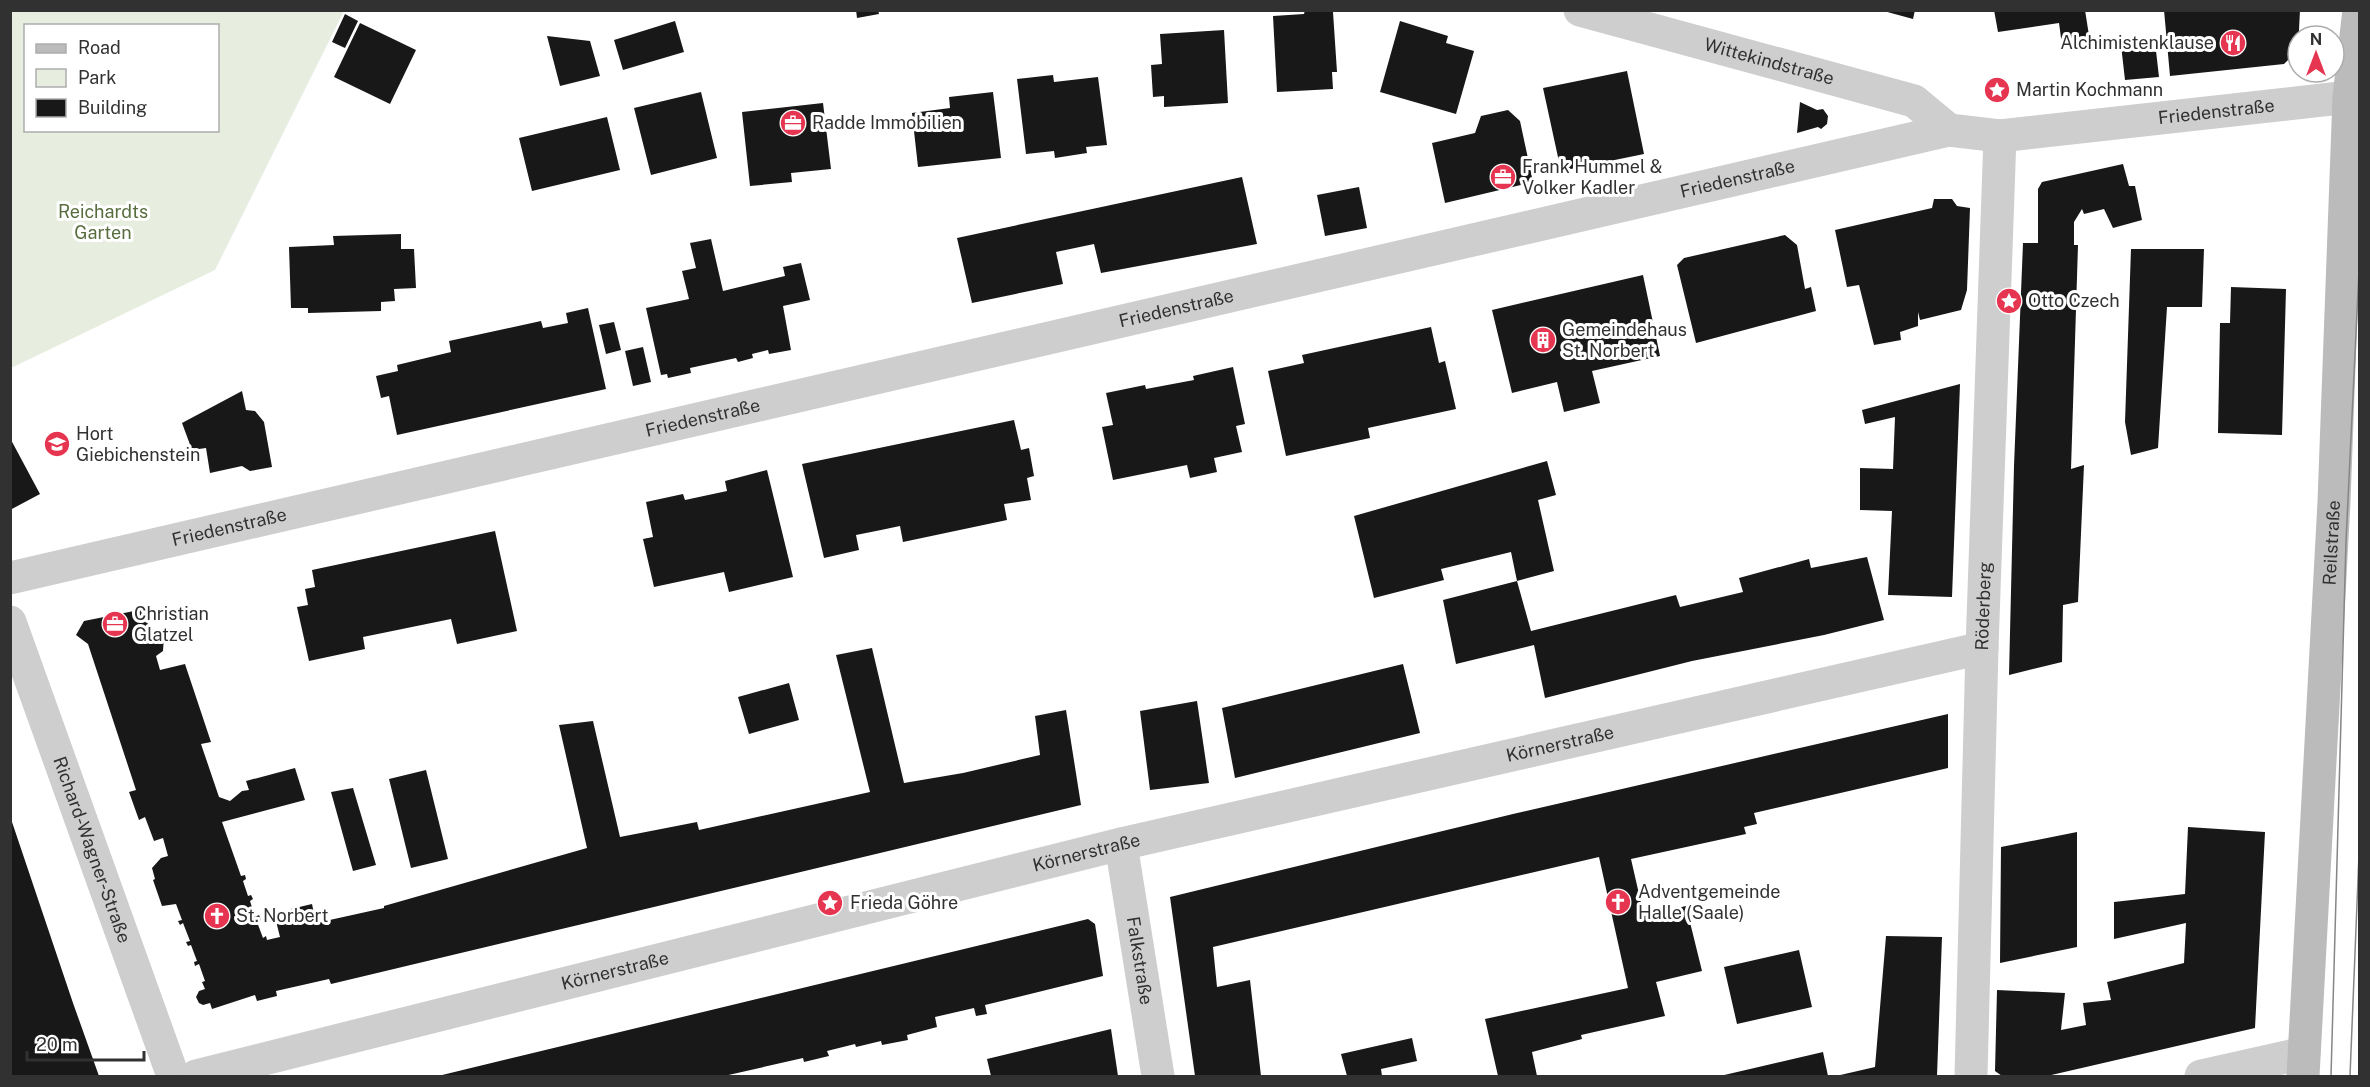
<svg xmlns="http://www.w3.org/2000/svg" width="2370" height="1087" font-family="'Public Sans',sans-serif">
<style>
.green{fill:#e8eedf;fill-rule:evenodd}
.building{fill:#181818}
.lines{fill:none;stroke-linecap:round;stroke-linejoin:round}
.street{stroke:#cecece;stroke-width:33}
.secondary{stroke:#bbb;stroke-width:33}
.tram{stroke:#868686;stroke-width:1.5}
.labels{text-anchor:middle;stroke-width:6;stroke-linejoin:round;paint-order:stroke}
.poi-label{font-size:18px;fill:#313131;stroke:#fff;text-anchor:start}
.street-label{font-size:18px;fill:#313131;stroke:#fff}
.park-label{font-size:18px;fill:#586d3d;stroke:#fff}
</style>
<rect width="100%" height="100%" fill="#fff"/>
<path class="green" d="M11,10L344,11L215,270L11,368ZM26,26H218V130H26Z"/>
<path class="building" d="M856,10H878L879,14L857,18Z
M1305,10H1332L1333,12L1337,72H1332L1333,89L1277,92L1273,16L1304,14Z
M1880,10H1915L1913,19Z
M1994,10H2085L2090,42L2062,45L2059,23L1998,32Z
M2164,10H2300L2298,50L2284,64L2170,76Z
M345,14L358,21L345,48L332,42Z
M675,21L684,52L623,70L614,40Z
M1400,21L1448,36L1446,43L1474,51L1456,114L1380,92Z
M360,23L416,50L390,104L334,77Z
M1224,30L1228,103L1164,107V96L1153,97L1151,65L1162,64L1160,34Z
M547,36L590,41L600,76L560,86Z
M2155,42L2159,77L2125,80L2121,45Z
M1627,71L1644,154L1561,171L1543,88Z
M1053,75L1054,82L1098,77L1107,145L1086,147L1087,153L1055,158L1054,151L1026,154L1017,79Z
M701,92L717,158L651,175L634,108Z
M993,92L1001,158L918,167L912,113L950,108L949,97Z
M1800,102L1817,110L1823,109L1828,116L1827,124L1821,129L1818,127L1797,133Z
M823,103L831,169L791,173L792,182L750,186L742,112Z
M1508,110L1520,121L1533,182L1445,203L1432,143L1475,133L1481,116Z
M607,117L620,170L532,191L519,138Z
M2123,164L2129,186H2135L2142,220L2113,228L2104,209L2084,214L2082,209L2074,222V245H2078L2071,469L2084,465L2078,602L2063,605L2062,662L2009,675L2014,466L2023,243H2038V189L2042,182Z
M1242,177L1257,244L1101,273L1094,244L1056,252L1063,284L972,303L957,238Z
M1359,187L1367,228L1325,236L1317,195Z
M1934,199H1952L1957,206L1970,208L1967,290L1961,310L1920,320L1918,312V326L1900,332L1901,340L1874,345L1859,285L1847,287L1835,230L1932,208Z
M401,234V249H414L416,288L394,289L395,301L381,302V311L308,313V308H291L289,247L334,245L333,236Z
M1785,235L1797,245L1805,289L1811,287L1816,311L1696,343L1677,265L1684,258Z
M711,239L723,291L785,276L783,267L801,263L810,300L783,306L791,350L769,354L768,350L752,354L753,358L738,362L736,358L690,368L691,373L668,378L667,374L661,375L646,308L689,299L682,271L696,268L690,243Z
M2131,249H2204L2202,307H2167L2158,448L2131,455L2125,422Z
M1643,275L1660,356L1592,371L1600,403L1564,412L1557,382L1512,393L1492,310Z
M2231,287L2286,289L2282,435L2218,433L2220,323H2230Z
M588,308L606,389L397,435L389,396L381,398L376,376L398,371L397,365L451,352L449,341L541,321L543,328L568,323L566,313Z
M614,322L621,350L606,354L599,325Z
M1431,327L1439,363L1445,361L1456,409L1368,428L1370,438L1286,456L1268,371L1304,363L1302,355Z
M643,347L651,382L633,386L625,351Z
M1233,367L1245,424L1236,426L1242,452L1214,458L1217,472L1190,478L1187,465L1113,480L1102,427L1113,425L1106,393L1145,385L1146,389L1194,380L1193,376Z
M1960,384L1952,597L1888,595L1892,511L1860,510V468L1893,469L1895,417L1865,424L1862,410Z
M242,391L246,410L255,411L264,422L272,467L250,471L242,466L210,473L206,448L192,450L182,423Z
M1014,420L1021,450L1029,448L1034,476L1027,478L1031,500L1004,504L1007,520L903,542L900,526L881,530L856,535L859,550L824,558L802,464Z
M10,438L40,494L10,510Z
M1547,461L1556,495L1538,500L1554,571L1517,581L1511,552L1441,569L1444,580L1374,598L1354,516Z
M767,470L793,577L729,592L724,572L654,587L643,539L653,537L646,502L683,494L685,500L727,491L725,481Z
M495,531L517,631L457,644L451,619L363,637L365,649L309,661L297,607L308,605L305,589L315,587L312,570Z
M1867,557L1884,620L1824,635L1692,661L1545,698L1534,645L1456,664L1443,600L1517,581L1531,631L1676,595L1680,607L1743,592L1739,578L1809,559L1811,568Z
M144,609L149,629H155L164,636L163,651L156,656L160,670L185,664L211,742L201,744L219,797L230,801L242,791L249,790L246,781L295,768L305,800L222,822L241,876L245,875L246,879L243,881L248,896L251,895L253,899L250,901L255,917L259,915L261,920L257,922L263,938L266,936L267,940L280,937L274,913L312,904L316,923L384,908V906L587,848L559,725L593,721L620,837L697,822L699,830L870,792L836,655L872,648L904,783L963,773L1040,755L1035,716L1066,710L1081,805L331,984L329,979L276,991L277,996L257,1001L255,995L212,1009L210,1003L203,1005L199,1003L196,997L199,991L205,989L202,982L205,981L199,964L195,966L194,962L197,961L191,945L188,946L186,942L190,941L183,923L180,925L178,921L182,920L176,904L162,906L153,880L155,879L152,868L161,858L168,856L163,838L154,841L145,817L139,820L129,792L136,790L88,644L76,635L84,621Z
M1403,664L1420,733L1235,778L1222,708Z
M789,683L799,720L749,734L738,697Z
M1197,701L1209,783L1150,790L1140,711Z
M1948,714V768L1754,813L1757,824L1744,827L1746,834L1631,859L1644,916L1686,906L1702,971L1656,982L1665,1016L1581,1035L1582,1039L1532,1052L1537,1076H1498L1485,1019L1628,988L1599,857L1213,947L1217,987L1250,980L1261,1076H1195L1170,897L1513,814Z
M426,770L448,859L411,868L389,779Z
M353,788L376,865L353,871L331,792Z
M11,819L73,1003L99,1076H10Z
M2188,827L2265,832L2255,1028L2047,1076H2002L1995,1071L1997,990L2065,993L2061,1030L2086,1025L2083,1003L2111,1000L2107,982L2184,963L2186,923L2114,939V902L2185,894Z
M2077,832V947L2000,963L2001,847Z
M1088,919L1095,924L1103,976L985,1005L987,1014L976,1016L974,1008L935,1017L937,1027L907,1035L908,1040L882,1045L881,1041L856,1047L855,1044L827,1051L829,1056L804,1062L803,1058L724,1076H438Z
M1886,936L1942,937L1937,1076H1836L1875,1067Z
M1799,950L1812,1007L1737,1024L1724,967Z
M1111,1029L1118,1076H991L987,1059Z
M1412,1038L1417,1061L1381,1069L1382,1076H1347L1341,1054Z
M1823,1052L1828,1076H1720Z"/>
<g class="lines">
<g class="street">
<path id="s1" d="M1580,10L1914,101L1949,130"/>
<path id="s2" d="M10,578L1949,130L2000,136L2349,97"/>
<path id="s3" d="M10,622L173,1076"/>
<path id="s4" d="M1121,844L1158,1076"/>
<path id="s5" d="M196,1076L1121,844L1982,648"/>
<path id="s6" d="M1971,1076L1982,648L2000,136"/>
<path d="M2201,1076L2304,1053"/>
</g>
<path class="secondary" id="s7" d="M2303,1076L2334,502L2349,97L2359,10"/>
<path class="tram" d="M2331,1076L2346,541L2360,250
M2350,1076L2360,830"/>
</g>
<defs>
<g id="restaurant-disc" transform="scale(1.35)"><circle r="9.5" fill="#e63550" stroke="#fff"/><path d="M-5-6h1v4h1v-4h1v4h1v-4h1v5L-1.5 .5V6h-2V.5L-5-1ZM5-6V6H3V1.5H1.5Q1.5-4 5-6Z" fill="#fff"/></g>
<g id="sight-disc" transform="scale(1.35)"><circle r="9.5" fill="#e63550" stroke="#fff"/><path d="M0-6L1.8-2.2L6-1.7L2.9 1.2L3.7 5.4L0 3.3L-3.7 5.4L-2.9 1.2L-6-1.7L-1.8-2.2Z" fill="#fff"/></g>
<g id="office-disc" transform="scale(1.35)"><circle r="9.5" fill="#e63550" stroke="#fff"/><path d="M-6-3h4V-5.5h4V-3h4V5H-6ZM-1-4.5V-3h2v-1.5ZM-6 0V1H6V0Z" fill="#fff"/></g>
<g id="building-disc" transform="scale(1.35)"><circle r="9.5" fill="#e63550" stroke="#fff"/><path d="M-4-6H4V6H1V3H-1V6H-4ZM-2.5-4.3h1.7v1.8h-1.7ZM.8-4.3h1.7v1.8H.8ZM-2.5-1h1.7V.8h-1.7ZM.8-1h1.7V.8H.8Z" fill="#fff"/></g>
<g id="school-disc" transform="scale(1.35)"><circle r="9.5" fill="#e63550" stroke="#fff"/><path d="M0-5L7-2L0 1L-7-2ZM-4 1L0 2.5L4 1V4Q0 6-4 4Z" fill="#fff"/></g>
<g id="church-disc" transform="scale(1.35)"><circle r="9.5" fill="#e63550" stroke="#fff"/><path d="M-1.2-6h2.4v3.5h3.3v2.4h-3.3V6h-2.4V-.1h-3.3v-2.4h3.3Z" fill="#fff"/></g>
</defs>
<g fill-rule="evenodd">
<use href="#restaurant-disc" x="2233" y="43"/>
<use href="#sight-disc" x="1997" y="90"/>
<use href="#office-disc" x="793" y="123"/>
<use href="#office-disc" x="1503" y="177"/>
<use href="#sight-disc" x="2009" y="301"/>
<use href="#building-disc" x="1543" y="340"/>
<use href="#school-disc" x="57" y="444"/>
<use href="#office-disc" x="115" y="624"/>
<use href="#church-disc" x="1618" y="902"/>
<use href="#sight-disc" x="830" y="903"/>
<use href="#church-disc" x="217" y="916"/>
</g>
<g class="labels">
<g class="poi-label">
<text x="2214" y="49" text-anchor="end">Alchimistenklause</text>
<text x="2016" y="96">Martin Kochmann</text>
<text x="812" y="129">Radde Immobilien</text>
<text x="1522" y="173">Frank Hummel &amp;<tspan x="1522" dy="21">Volker Kadler</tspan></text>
<text x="2028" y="307">Otto Czech</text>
<text x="1562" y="336">Gemeindehaus<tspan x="1562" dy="21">St. Norbert</tspan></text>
<text x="76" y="440">Hort<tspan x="76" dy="21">Giebichenstein</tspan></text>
<text x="134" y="620">Christian<tspan x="134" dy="21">Glatzel</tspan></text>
<text x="1638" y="898">Adventgemeinde<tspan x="1638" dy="21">Halle (Saale)</tspan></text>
<text x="850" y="909">Frieda Göhre</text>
<text x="236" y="922">St. Norbert</text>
</g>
<g class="street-label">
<text dy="6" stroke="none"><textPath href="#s1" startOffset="196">Wittekindstraße</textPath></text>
<text dy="6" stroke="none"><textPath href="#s2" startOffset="2259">Friedenstraße</textPath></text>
<text dy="6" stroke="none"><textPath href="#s2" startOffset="1773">Friedenstraße</textPath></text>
<text dy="6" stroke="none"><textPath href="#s2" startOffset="1197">Friedenstraße</textPath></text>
<text dy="6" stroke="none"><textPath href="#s2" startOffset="711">Friedenstraße</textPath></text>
<text dy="6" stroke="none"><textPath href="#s2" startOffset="225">Friedenstraße</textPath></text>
<text dy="6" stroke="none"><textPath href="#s7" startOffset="534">Reilstraße</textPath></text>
<text dy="6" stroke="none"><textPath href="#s6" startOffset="470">Röderberg</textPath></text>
<text dy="6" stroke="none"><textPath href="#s5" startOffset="1404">Körnerstraße</textPath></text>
<text dy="6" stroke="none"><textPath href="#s3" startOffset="242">Richard-Wagner-Straße</textPath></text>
<text dy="6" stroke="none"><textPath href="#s5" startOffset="918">Körnerstraße</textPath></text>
<text dy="6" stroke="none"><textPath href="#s4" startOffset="118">Falkstraße</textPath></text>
<text dy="6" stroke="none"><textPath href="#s5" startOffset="432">Körnerstraße</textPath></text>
</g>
<g class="park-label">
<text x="103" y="218">Reichardts<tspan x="103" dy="21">Garten</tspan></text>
</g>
</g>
<rect width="2370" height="1087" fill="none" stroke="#313131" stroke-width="24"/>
<rect x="24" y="24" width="195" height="108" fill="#ffffff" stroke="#adadad" stroke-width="1.5"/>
<rect x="36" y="44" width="30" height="9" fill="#bbbbbb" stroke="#adadad" stroke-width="1.5"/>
<text x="78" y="54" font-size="18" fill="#313131">Road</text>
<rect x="36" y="69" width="30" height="18" fill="#e8eedf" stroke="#adadad" stroke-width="1.5"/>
<text x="78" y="84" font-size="18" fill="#313131">Park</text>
<rect x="36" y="99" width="30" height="18" fill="#181818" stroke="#adadad" stroke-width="1.5"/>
<text x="78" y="114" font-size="18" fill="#313131">Building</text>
<g transform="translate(2316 54)"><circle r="28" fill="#ffffff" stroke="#adadad" stroke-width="1.5"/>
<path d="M0-4.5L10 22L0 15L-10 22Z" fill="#e63550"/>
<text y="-9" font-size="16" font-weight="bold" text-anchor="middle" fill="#313131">N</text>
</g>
<path d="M27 1051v9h117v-9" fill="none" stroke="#313131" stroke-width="3"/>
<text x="36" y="1051" font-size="18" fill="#313131" stroke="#ffffff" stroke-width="4.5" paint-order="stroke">20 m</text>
</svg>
